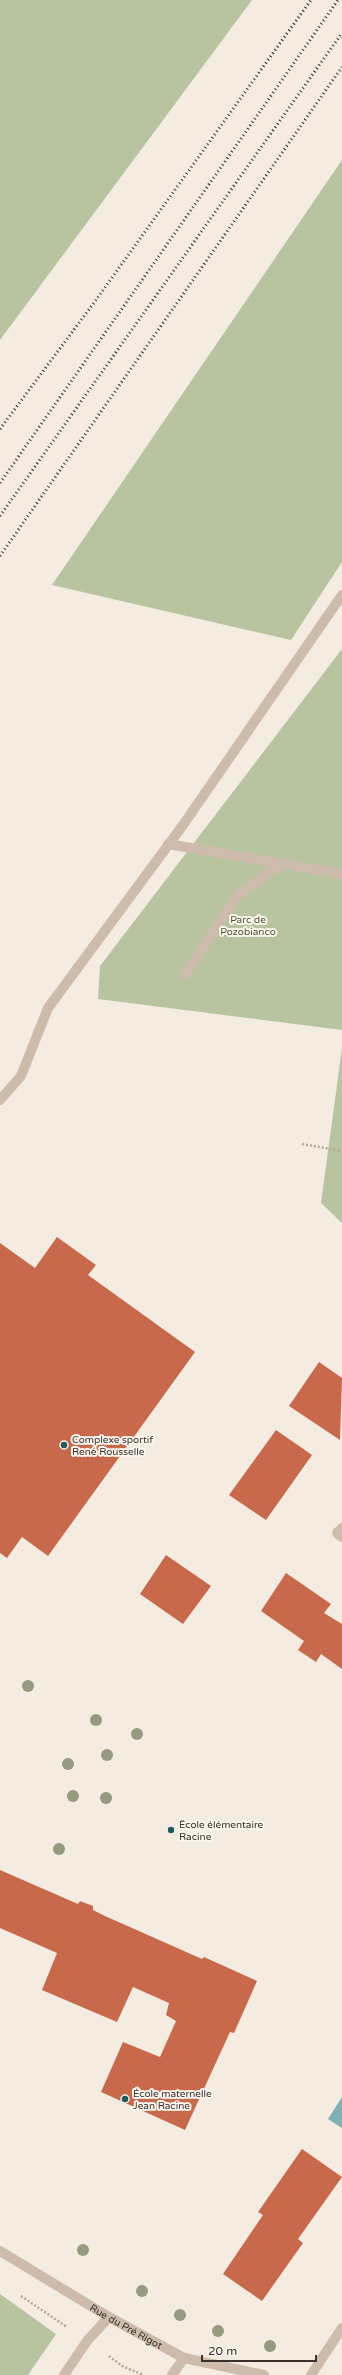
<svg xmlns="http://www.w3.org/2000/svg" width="342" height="2375" font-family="'Varela Round',sans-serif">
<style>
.green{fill:#b8c4a0}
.water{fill:#7fb0b2}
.building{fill:#c8694b}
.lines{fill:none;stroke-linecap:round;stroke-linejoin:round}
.path{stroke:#b9a596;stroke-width:2.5;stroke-dasharray:2 2;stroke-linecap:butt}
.lane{stroke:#cdbbac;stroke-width:10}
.street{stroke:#cdbbac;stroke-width:10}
.rail{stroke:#3b302b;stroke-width:3;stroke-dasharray:1 3;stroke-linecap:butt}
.tree{fill:#969b7f}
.poi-dot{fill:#1f5a5e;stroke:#fbf5ee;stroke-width:1.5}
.labels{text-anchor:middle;stroke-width:4;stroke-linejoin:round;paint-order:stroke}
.park-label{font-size:10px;fill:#4a5a2e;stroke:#fbf5ee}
.poi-label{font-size:10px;fill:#3b302b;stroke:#fbf5ee;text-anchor:start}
.street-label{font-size:10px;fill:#3b302b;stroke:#fbf5ee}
</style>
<rect width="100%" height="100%" fill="#f4ebe1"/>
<path class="green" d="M0,0H252L0,340Z
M342,160V562L291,640L52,585Z
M342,649V1030L98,999L100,966Z
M342,1048V1223L321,1203Z
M0,2294L56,2334L28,2375H0Z"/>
<path class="water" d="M342,2097V2128L328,2119Z"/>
<path class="building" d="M57,1237L96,1265L88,1275L195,1352L48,1556L22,1537L7,1558L0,1553V1243L35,1268Z
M319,1362L342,1378L340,1440L289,1406Z
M276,1430L312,1455L266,1520L229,1495Z
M166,1555L211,1586L183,1624L140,1594Z
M286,1573L331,1604L324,1613L342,1624V1669L321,1654L316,1662L298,1650L304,1641L261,1611Z
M0,1870L78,1904L80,1901L93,1906V1910L105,1916L202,1959L204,1957L257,1981L234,2033L230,2032L185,2130L101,2092L123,2042L160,2057L176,2021L166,2015L169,2003L133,1987L117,2022L42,1990L57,1953L0,1928Z
M302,2149L342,2177L298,2239L303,2243L262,2301L223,2274L263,2215L258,2212Z"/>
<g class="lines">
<path class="path" d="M302,1144L342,1151
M21,2296L67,2327
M109,2356L122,2366L143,2375"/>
<path class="lane" d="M168,844L342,874
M185,975L237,896L282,864
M342,1528L337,1533L342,1537
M311,2375L342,2328"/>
<g class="street">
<path d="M0,1100L21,1076L48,1008L183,825L342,595"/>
<path id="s1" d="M0,2251L109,2317L184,2358L264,2375"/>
<path d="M64,2375L87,2341L109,2317"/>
<path d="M172,2375L184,2358"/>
</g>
<path class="rail" d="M0,429L96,300L311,0
M0,483L338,0
M0,516L342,33
M0,556L342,67"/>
</g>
<g class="tree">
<circle cx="28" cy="1686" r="6"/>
<circle cx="96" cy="1720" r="6"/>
<circle cx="137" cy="1734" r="6"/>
<circle cx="107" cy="1755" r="6"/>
<circle cx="68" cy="1764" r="6"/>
<circle cx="73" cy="1796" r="6"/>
<circle cx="106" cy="1798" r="6"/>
<circle cx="59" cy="1849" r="6"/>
<circle cx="83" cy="2250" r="6"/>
<circle cx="142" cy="2291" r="6"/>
<circle cx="180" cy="2315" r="6"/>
<circle cx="218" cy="2331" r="6"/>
<circle cx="270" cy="2346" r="6"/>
</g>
<g class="poi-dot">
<circle cx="64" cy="1445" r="4"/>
<circle cx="171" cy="1830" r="4"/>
<circle cx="125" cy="2099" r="4"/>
</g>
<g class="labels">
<g class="park-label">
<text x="248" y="923">Parc de<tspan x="248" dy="12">Pozobianco</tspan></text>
</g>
<g class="poi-label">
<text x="72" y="1443">Complexe sportif<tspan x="72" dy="12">René Rousselle</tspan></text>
<text x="179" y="1828">Ëcole élémentaire<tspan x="179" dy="12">Racine</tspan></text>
<text x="133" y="2097">École maternelle<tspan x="133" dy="12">Jean Racine</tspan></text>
</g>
<g class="street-label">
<text dy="4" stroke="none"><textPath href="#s1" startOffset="147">Rue du Pré Rigot</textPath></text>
</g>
</g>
<path d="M202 2355v6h114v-6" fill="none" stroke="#3b302b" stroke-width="2"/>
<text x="208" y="2355" font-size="12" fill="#3b302b" stroke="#fbf5ee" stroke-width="3" paint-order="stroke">20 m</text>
</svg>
